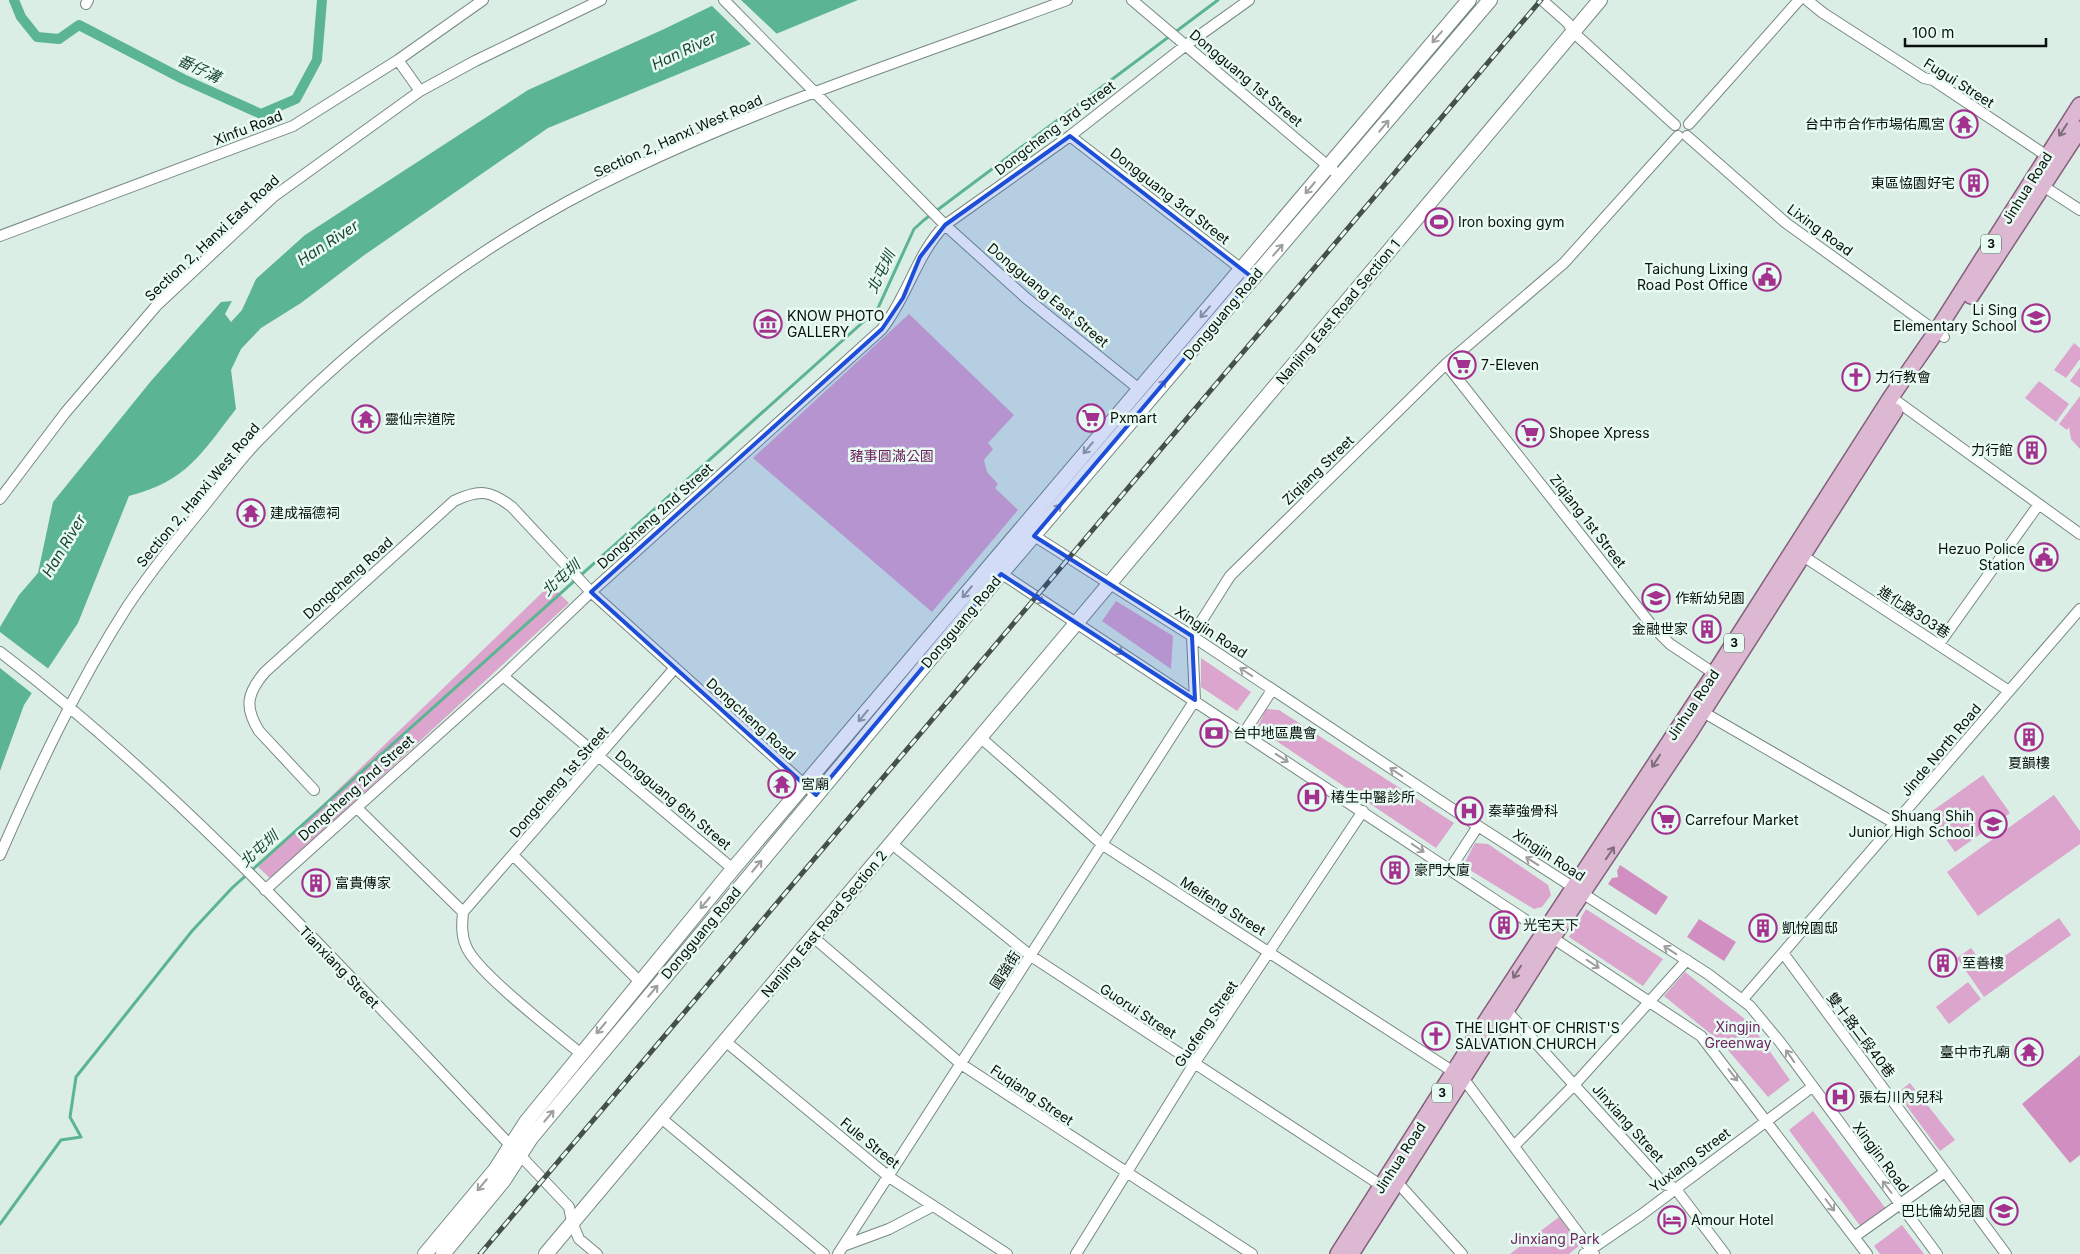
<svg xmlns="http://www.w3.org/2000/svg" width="2080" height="1254" font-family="Inter,'Noto Sans TC',sans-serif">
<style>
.green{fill:#dba5cd}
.forest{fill:#d08fc0}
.water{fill:#5bb492}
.pier{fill:#dbeee5}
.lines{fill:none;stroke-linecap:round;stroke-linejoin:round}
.stream{stroke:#5bb492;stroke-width:3}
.canal{stroke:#5bb492;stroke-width:10}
.street-casing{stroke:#778981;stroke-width:12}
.secondary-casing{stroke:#778981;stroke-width:16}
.primary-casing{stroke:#835f7a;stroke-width:18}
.street{stroke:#fff;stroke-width:10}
.secondary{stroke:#fff;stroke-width:14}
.primary{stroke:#dcb8d3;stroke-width:15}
.rail-casing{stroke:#46504b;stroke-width:5}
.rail{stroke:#e8fbf2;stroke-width:3;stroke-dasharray:9;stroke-linecap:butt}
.oneway{stroke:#9d9f9e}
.oneway2{stroke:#7d6c7a}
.marked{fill:#1d4ed8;fill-opacity:0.2;stroke:#1d4ed8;stroke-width:4;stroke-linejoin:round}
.labels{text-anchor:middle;stroke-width:5;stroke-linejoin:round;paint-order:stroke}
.shield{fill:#e8fbf2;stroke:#4c5652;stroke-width:1}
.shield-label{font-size:12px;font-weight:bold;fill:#09100d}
.street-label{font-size:14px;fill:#09100d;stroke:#e8fbf2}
.poi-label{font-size:14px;fill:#09100d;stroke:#e8fbf2;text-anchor:start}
.park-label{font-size:14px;fill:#6f2360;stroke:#e8fbf2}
.water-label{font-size:15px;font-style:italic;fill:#1c4435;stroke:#e8fbf2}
</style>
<rect width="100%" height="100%" fill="#dbeee5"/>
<path class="green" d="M909,314L1014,415L988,443L993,449L984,460L987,472L998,484L995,488L1018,510L932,612L753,458Z
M2074,343L2080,348V359L2066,378L2054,370Z
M2080,367V388L2070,381Z
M2039,381L2069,404L2056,422L2025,398Z
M2080,396V449L2071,439L2069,427L2067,430L2059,424Z
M550,585L569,603L271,879L258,867Z
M1116,601L1173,636L1171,669L1102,621Z
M1201,658L1251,692L1237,711L1201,687Z
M1266,709L1279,710L1454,823L1436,848L1257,728Z
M1983,775L2010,813L1955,852L1928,814Z
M2054,795L2080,831V844L1978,916L1947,872Z
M1475,843L1488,844L1548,885L1551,895L1542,907L1534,909L1473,872L1464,864Z
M1586,909L1663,959L1643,986L1569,937Z
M2059,918L2071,935L1984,997L1957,958L1971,948L1986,969Z
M1685,972L1750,1023L1790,1080L1768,1097L1722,1043L1664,996Z
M1968,982L1981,999L1949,1024L1936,1007Z
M1910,1083L1955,1140L1940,1151L1897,1093Z
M1813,1111L1886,1209L1861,1227L1789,1130Z
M1559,1217L1580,1245L1569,1254H1510Z
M1902,1225L1924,1254H1880L1874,1246Z"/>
<path class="forest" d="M1620,865L1668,897L1656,915L1608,884L1612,878L1618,877L1617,871Z
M1699,919L1736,942L1724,961L1687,937Z
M2080,1055V1155L2070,1163L2022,1104Z"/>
<path class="water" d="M724,0H858L548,128L363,256L301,303L261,328L241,349L231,370L236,409C201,454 187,481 129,496L78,623L24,705L0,771V627L19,595L38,573L53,502L151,381L221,302L232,301L225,314L231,322L242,310L256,279L305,235L528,90L662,30Z"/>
<path class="pier" d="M719,0H741L778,35L753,46L710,4Z
M0,632L50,670L34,695L0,668Z"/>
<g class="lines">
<path class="stream" d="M0,1224L61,1140L81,1137L70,1117L76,1077L192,931L232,888L872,314L878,308L914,229L924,220L1218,0"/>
<path class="canal" d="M14,0L21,17L37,37L59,39L79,25L183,79L261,114L296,99L317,60L322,0"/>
<g class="street-casing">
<path id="street" d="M724,0L945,225L1026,298L1139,389
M1132,0L1341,177
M1542,0L1568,23L1573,32L1675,125
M1807,0L1823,13L1924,78L1933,80L2047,156L2046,162
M86,4L88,0
M398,60L420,91
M1689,124L1799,0
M1070,136L1253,278
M1687,136L1786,223L1944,337
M2043,181V186L2080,210
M0,236L293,126L398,60L483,0
M1446,364L1653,627L1670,644L1718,676
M1891,397L2080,534
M0,499L65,413L157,305L273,197L420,91L475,61L601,0
M1028,532L1192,636L1478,826L1708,974L1750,1006L1780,1042L1937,1254
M1803,556L2009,691
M996,570L1701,1036L1867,1254
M1939,644L2039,504
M0,652C187,794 348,975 510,1145
M503,676L733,869
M1703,712L1896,824
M1244,733L1272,690
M981,738L1103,845L1463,1078L1594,1254
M314,790L259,731C244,707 247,693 265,672L454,501C479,489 490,490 512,507L591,592L816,795
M357,808L463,912C462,923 461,935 466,946C475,971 556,1033 580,1053
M892,844L1031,956L1382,1186
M0,855C37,770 77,685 127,607C151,571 178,538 205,505C223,483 240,459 260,439C366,330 490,236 628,171C770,103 920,55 1067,0
M513,855L640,982
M1450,869L1478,826
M265,890L503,676L591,592L882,329C908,296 916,255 945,225L1070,136L1186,45L1249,0
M463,912L674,669
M813,937L961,1064L1252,1254
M1783,953L2006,1254
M1743,999L2080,609
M1507,1011L1664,1184L1675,1188L1725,1254
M725,1041L889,1177L1007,1254
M661,1118L824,1254
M1514,1146L1575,1084L1687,960
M519,1154L569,1207L572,1222L579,1239L597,1254
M1398,1183L1462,1254
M1854,1237L1945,1172
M843,1246L889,1229L933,1206
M838,1254L1195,700L1192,636L1230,576L1446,364L1564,263L1678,136
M1076,1254L1194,1064L1363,811
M1584,1254L1641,1215L1812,1087"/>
</g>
<g class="secondary-casing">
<path id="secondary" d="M425,1254L495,1170L526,1122L733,869L1469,0
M443,1254L504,1180L531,1138L1001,574L1490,0
M546,1254L1600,0"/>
</g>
<g class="primary-casing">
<path id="primary" d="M1971,296L2080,129
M1338,1254L1490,1015L1714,674L1891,397L1936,332L2080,105
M1351,1254L1553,937L1688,735L1895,411"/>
</g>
<use href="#street" class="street"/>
<use href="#secondary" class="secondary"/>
<use href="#primary" class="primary"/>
<g class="rail-casing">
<path id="rail" d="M480,1254L1541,0"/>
</g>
<use href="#rail" class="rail"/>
</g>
<defs><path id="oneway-shaft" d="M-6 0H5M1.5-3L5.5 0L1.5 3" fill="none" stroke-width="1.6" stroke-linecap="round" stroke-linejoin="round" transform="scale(1.25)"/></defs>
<g class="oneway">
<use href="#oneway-shaft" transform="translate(1437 37) rotate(131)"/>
<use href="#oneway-shaft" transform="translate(1384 126) rotate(-50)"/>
<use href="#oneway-shaft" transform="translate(1310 188) rotate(130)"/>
<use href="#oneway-shaft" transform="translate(1278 250) rotate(-49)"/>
<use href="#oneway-shaft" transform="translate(1205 312) rotate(131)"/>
<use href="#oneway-shaft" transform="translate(1161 386) rotate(-50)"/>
<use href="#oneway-shaft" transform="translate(1088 448) rotate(130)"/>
<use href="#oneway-shaft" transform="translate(1056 510) rotate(-50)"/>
<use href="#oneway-shaft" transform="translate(967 592) rotate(130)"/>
<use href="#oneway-shaft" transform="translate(1038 599) rotate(34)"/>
<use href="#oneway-shaft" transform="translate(1117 650) rotate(32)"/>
<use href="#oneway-shaft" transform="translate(1246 672) rotate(-146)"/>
<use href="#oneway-shaft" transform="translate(863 716) rotate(130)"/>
<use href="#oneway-shaft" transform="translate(1282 758) rotate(33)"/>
<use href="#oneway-shaft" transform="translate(1396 772) rotate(-147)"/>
<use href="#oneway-shaft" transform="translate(1418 848) rotate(34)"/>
<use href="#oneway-shaft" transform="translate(1532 861) rotate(-147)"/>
<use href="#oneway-shaft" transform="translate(757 866) rotate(-50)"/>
<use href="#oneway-shaft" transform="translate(705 903) rotate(130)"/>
<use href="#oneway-shaft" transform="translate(1670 950) rotate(-147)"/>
<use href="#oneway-shaft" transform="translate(1593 964) rotate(34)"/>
<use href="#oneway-shaft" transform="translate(653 991) rotate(-50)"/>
<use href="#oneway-shaft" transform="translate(601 1028) rotate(130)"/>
<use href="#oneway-shaft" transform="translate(1790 1056) rotate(-125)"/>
<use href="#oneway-shaft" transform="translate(1733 1075) rotate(52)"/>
<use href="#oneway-shaft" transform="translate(549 1116) rotate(-50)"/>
<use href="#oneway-shaft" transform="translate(482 1185) rotate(130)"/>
<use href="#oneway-shaft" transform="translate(1887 1187) rotate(-127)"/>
<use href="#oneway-shaft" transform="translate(1830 1205) rotate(53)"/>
</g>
<g class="oneway2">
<use href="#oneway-shaft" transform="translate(2063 130) rotate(123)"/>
<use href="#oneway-shaft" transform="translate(1656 761) rotate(123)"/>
<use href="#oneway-shaft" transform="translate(1610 853) rotate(-56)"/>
<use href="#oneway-shaft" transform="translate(1517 972) rotate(123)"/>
</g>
<path class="marked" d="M1070,136L1253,278L1034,536L1192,636L1195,700L1001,574L816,795L591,592L882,329L903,298L920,257L945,225Z"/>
<defs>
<g id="temple-ring" transform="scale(1.4375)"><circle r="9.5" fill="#e8fbf2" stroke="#a3328f" stroke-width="1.5"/><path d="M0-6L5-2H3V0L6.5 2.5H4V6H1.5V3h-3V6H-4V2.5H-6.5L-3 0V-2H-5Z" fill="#a3328f"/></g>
<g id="building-ring" transform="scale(1.4375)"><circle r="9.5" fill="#e8fbf2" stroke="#a3328f" stroke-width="1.5"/><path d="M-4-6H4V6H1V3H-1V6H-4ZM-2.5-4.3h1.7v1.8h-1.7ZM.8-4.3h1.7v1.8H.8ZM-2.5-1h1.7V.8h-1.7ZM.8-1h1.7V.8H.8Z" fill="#a3328f"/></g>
<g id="stadium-ring" transform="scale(1.4375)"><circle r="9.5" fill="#e8fbf2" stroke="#a3328f" stroke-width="1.5"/><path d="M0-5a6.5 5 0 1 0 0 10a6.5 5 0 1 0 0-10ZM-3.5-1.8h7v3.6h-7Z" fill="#a3328f"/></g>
<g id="civic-ring" transform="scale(1.4375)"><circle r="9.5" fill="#e8fbf2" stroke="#a3328f" stroke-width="1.5"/><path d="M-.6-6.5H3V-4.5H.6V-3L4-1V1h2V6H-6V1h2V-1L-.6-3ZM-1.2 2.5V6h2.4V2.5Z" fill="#a3328f"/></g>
<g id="school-ring" transform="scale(1.4375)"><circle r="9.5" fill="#e8fbf2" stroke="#a3328f" stroke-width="1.5"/><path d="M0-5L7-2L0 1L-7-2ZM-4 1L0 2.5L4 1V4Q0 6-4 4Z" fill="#a3328f"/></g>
<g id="museum-ring" transform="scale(1.4375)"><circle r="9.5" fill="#e8fbf2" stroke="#a3328f" stroke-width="1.5"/><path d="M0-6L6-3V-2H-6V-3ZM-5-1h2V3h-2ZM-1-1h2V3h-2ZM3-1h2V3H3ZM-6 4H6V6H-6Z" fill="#a3328f"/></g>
<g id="supermarket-ring" transform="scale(1.4375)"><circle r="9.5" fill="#e8fbf2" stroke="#a3328f" stroke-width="1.5"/><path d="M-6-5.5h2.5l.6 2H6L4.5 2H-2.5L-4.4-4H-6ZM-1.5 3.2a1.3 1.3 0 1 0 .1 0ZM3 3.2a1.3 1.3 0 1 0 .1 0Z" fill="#a3328f"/></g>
<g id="church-ring" transform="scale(1.4375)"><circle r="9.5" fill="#e8fbf2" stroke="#a3328f" stroke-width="1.5"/><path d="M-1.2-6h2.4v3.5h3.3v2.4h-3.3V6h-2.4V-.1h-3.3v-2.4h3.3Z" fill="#a3328f"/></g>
<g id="bank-ring" transform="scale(1.4375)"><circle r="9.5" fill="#e8fbf2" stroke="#a3328f" stroke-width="1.5"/><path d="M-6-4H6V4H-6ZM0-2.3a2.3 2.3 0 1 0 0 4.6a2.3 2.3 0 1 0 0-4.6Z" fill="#a3328f"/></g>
<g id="hospital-ring" transform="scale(1.4375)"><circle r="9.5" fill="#e8fbf2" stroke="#a3328f" stroke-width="1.5"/><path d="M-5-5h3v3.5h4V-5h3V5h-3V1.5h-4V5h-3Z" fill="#a3328f"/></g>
<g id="hotel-ring" transform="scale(1.4375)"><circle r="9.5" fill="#e8fbf2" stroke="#a3328f" stroke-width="1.5"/><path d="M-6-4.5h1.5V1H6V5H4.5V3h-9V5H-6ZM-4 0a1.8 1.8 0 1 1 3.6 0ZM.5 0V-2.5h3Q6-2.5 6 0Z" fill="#a3328f"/></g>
</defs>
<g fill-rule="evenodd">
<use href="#temple-ring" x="1964" y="124"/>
<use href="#building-ring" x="1974" y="183"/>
<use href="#stadium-ring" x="1439" y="222"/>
<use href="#civic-ring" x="1767" y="277"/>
<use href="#school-ring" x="2036" y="318"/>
<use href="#museum-ring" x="768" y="324"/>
<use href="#supermarket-ring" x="1462" y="365"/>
<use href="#church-ring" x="1856" y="377"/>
<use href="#supermarket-ring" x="1091" y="418"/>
<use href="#temple-ring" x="366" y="419"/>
<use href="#supermarket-ring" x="1530" y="433"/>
<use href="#building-ring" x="2032" y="450"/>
<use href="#temple-ring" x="251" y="513"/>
<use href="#civic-ring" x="2044" y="557"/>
<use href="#school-ring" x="1656" y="598"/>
<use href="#building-ring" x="1707" y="629"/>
<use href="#bank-ring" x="1214" y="733"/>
<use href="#building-ring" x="2029" y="737"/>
<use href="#temple-ring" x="782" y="784"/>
<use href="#hospital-ring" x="1312" y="797"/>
<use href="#hospital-ring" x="1469" y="811"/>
<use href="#supermarket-ring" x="1666" y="820"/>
<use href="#school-ring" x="1993" y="824"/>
<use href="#building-ring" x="1395" y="870"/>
<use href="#building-ring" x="316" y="883"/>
<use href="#building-ring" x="1504" y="925"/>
<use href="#building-ring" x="1763" y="928"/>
<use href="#building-ring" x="1943" y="963"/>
<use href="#church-ring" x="1436" y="1036"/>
<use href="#temple-ring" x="2029" y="1052"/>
<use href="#hospital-ring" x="1840" y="1097"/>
<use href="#school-ring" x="2004" y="1211"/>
<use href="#hotel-ring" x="1672" y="1220"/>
</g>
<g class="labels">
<g class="shield">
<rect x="1981" y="234.5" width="20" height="19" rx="4"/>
<rect x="1724" y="633.5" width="20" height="19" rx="4"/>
<rect x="1432" y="1083.5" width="20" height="19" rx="4"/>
</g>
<g class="shield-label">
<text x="1991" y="248">3</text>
<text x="1734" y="647">3</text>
<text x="1442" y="1097">3</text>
</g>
<g class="street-label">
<text transform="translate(1246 78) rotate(40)" y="5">Dongguang 1st Street</text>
<text transform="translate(1959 83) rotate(32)" y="5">Fugui Street</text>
<text transform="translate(248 128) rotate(-21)" y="5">Xinfu Road</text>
<text transform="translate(1055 128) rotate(-37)" y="5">Dongcheng 3rd Street</text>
<text transform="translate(678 136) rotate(-24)" y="5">Section 2, Hanxi West Road</text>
<text transform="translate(2027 188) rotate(-58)" y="5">Jinhua Road</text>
<text transform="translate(1170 196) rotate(38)" y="5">Dongguang 3rd Street</text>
<text transform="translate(1820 230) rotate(36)" y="5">Lixing Road</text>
<text transform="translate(212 238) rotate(-43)" y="5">Section 2, Hanxi East Road</text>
<text transform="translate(1048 295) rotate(40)" y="5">Dongguang East Street</text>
<text transform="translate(1338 312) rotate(-50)" y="5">Nanjing East Road Section 1</text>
<text transform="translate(1223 314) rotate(-50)" y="5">Dongguang Road</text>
<text transform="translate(1318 470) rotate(-44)" y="5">Ziqiang Street</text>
<text transform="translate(198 495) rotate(-50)" y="5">Section 2, Hanxi West Road</text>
<text transform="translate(655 516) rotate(-42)" y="5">Dongcheng 2nd Street</text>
<text transform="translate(1588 521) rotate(52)" y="5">Ziqiang 1st Street</text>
<text transform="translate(348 578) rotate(-42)" y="5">Dongcheng Road</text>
<text transform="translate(1914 612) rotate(33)" y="5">進化路303巷</text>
<text transform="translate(961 622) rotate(-50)" y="5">Dongguang Road</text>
<text transform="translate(1211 632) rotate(33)" y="5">Xingjin Road</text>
<text transform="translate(1693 705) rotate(-56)" y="5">Jinhua Road</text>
<text transform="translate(751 719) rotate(42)" y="5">Dongcheng Road</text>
<text transform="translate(1941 750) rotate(-50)" y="5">Jinde North Road</text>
<text transform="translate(559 782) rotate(-49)" y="5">Dongcheng 1st Street</text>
<text transform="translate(356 788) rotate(-42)" y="5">Dongcheng 2nd Street</text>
<text transform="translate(673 800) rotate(40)" y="5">Dongguang 6th Street</text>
<text transform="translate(1549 855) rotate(33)" y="5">Xingjin Road</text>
<text transform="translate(1223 906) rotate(32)" y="5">Meifeng Street</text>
<text transform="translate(824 924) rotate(-50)" y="5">Nanjing East Road Section 2</text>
<text transform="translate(701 933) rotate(-50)" y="5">Dongguang Road</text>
<text transform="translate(339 967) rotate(46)" y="5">Tianxiang Street</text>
<text transform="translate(1005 970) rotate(-57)" y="5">國強街</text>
<text transform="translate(1138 1011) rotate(33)" y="5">Guorui Street</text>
<text transform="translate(1206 1024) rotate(-56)" y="5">Guofeng Street</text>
<text transform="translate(1861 1035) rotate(53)" y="5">雙十路二段40巷</text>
<text transform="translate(1032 1095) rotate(34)" y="5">Fuqiang Street</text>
<text transform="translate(1628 1123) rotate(48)" y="5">Jinxiang Street</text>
<text transform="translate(870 1143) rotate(39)" y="5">Fule Street</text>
<text transform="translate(1881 1157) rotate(53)" y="5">Xingjin Road</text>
<text transform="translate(1400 1158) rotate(-57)" y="5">Jinhua Road</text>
<text transform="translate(1690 1160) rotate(-37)" y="5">Yuxiang Street</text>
</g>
<g class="poi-label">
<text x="1945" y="129" text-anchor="end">台中市合作市場佑鳳宮</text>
<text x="1955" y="188" text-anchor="end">東區恊園好宅</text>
<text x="1458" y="227">Iron boxing gym</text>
<text x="1748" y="274" text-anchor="end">Taichung Lixing<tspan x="1748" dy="16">Road Post Office</tspan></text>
<text x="2017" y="315" text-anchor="end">Li Sing<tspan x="2017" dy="16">Elementary School</tspan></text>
<text x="787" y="321">KNOW PHOTO<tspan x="787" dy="16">GALLERY</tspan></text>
<text x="1481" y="370">7-Eleven</text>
<text x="1875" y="382">力行教會</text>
<text x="1110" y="423">Pxmart</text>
<text x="385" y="424">靈仙宗道院</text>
<text x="1549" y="438">Shopee Xpress</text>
<text x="2013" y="455" text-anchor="end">力行館</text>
<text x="270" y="518">建成福德祠</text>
<text x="2025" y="554" text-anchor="end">Hezuo Police<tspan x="2025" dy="16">Station</tspan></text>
<text x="1675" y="603">作新幼兒園</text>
<text x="1688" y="634" text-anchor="end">金融世家</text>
<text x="1233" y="738">台中地區農會</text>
<text x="2029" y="768" text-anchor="middle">夏韻樓</text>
<text x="801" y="789">宮廟</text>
<text x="1331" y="802">椿生中醫診所</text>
<text x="1488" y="816">秦華強骨科</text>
<text x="1974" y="821" text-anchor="end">Shuang Shih<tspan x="1974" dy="16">Junior High School</tspan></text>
<text x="1685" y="825">Carrefour Market</text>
<text x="1414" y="875">豪門大廈</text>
<text x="335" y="888">富貴傳家</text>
<text x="1523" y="930">光宅天下</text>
<text x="1782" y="933">凱悅園邸</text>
<text x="1962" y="968">至善樓</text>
<text x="1455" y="1033">THE LIGHT OF CHRIST'S<tspan x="1455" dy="16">SALVATION CHURCH</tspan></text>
<text x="2010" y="1057" text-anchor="end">臺中市孔廟</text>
<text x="1859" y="1102">張右川內兒科</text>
<text x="1985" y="1216" text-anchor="end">巴比倫幼兒園</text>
<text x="1691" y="1225">Amour Hotel</text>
</g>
<g class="park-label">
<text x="892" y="461">豬事圓滿公園</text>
<text x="1738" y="1032">Xingjin<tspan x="1738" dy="16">Greenway</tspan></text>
<text x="1555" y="1244">Jinxiang Park</text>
</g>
<g class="water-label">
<text transform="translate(684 51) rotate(-25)" y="5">Han River</text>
<text transform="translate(199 69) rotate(25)" y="5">番仔溝</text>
<text transform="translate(328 243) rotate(-33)" y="5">Han River</text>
<text transform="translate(881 272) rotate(-64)" y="5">北屯圳</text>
<text transform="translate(64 546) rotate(-59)" y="5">Han River</text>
<text transform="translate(561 578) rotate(-42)" y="5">北屯圳</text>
<text transform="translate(259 849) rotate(-42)" y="5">北屯圳</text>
</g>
</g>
<path d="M1905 38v8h141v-8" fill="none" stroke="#09100d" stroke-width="2.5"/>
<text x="1912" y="38" font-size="15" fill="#09100d" stroke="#e8fbf2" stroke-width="4" paint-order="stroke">100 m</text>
</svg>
